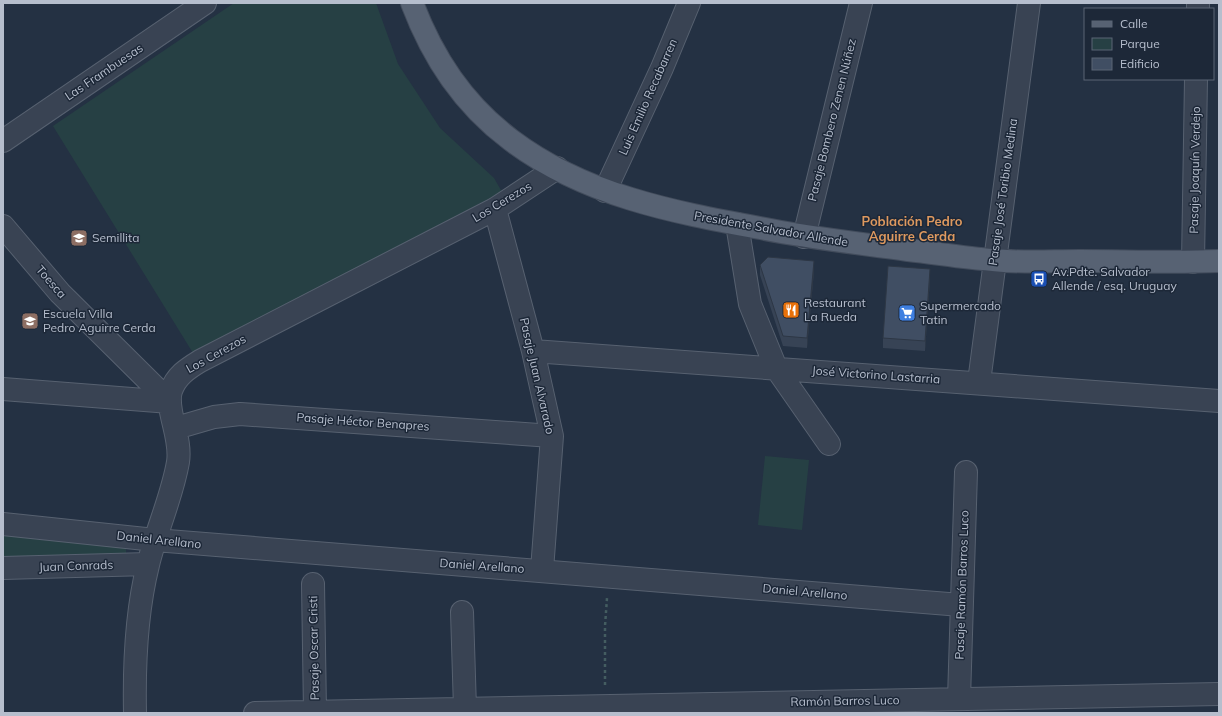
<svg xmlns="http://www.w3.org/2000/svg" width="1222" height="716" font-family="Mulish,sans-serif">
<style>
.green{fill:#264044}
.lines{fill:none;stroke-linecap:round;stroke-linejoin:round}
.minor-casing{stroke:#576170;stroke-width:24}
.major-casing{stroke:#424c5c;stroke-width:24}
.path{stroke:#445d61;stroke-width:2.5;stroke-dasharray:3 3;stroke-linecap:butt}
.minor{stroke:#394353;stroke-width:22}
.major{stroke:#576273;stroke-width:22}
.wall{fill:#374355}
.shaded-wall{fill:#2d3745}
.building{fill:#404e63;stroke:#2d3745}
.labels{text-anchor:middle;stroke-width:3;stroke-linejoin:round;paint-order:stroke}
.street-label{font-size:12px;fill:#b6becd;stroke:#1d2838}
.poi-label{font-size:12px;fill:#b6becd;stroke:#1d2838;text-anchor:start}
.neighbourhood-label{font-size:13px;font-weight:bold;fill:#de995f;stroke:#1d2838}
</style>
<rect width="100%" height="100%" fill="#243143"/>
<path class="green" d="M234,3H376L398,64L440,128L494,178L502,192L193,353L53,126Z
M765,456L809,460L802,530L758,525Z
M3,534L126,543V556L3,559Z"/>
<g class="lines">
<g class="minor-casing">
<path id="minor" d="M1198,9V3
M3,141L205,3
M605,191L662,68L689,3
M495,209L533,351L552,436L542,570
M737,224L750,304L776,368L829,444
M3,226L60,293L170,402
M804,237L861,3
M1193,262L1196,79
M533,351L1219,401
M979,382L1029,3
M3,389L170,402
M176,428L214,417L240,414L552,436
M3,524L155,540L961,605
M3,568L148,564
M313,584L315,712
M462,612L465,709
M959,699L966,472
M135,713C134,664 136,613 148,565C156,531 172,497 178,462C182,437 165,410 171,391C176,376 187,369 200,361L495,209L557,168
M255,713L1219,694"/>
</g>
<g class="major-casing">
<path id="major" d="M412,3C433,58 463,104 511,140C584,195 672,212 760,228C809,238 858,243 908,250C936,253 964,258 993,260C1021,263 1050,261 1079,261C1126,261 1172,263 1219,261"/>
</g>
<path class="path" d="M605,685V626L607,598"/>
<use href="#minor" class="minor"/>
<use href="#major" class="major"/>
</g>
<path class="wall" d="M760,265L814,271L807,348L783,346L760,275Z
M930,279L925,351L883,348V338Z"/>
<path class="shaded-wall" d="M814,261V271L807,348V338Z
M930,269V279L925,351V341Z"/>
<path class="building" d="M768,257L814,261L807,338L783,336L760,265Z
M888,266L930,269L925,341L883,338Z"/>
<defs>
<g id="school-square" transform="scale(0.9)"><rect x="-9" y="-9" width="18" height="18" rx="4" fill="#8d6e63" stroke="#1d2838"/><path d="M0-5L7-2L0 1L-7-2ZM-4 1L0 2.5L4 1V4Q0 6-4 4Z" fill="#fff"/></g>
<g id="bus-square" transform="scale(0.9)"><rect x="-9" y="-9" width="18" height="18" rx="4" fill="#1a4fb4" stroke="#1d2838"/><path d="M-5-6H5V4H4V6H2V4H-2V6H-4V4H-5ZM-3.5-4V0h7V-4ZM-3.5 1.2v1.5H-2V1.2ZM2 1.2v1.5H3.5V1.2Z" fill="#fff"/></g>
<g id="restaurant-square" transform="scale(0.9)"><rect x="-9" y="-9" width="18" height="18" rx="4" fill="#e8710a" stroke="#1d2838"/><path d="M-5-6h1v4h1v-4h1v4h1v-4h1v5L-1.5 .5V6h-2V.5L-5-1ZM5-6V6H3V1.5H1.5Q1.5-4 5-6Z" fill="#fff"/></g>
<g id="supermarket-square" transform="scale(0.9)"><rect x="-9" y="-9" width="18" height="18" rx="4" fill="#3f7fe0" stroke="#1d2838"/><path d="M-6-5.5h2.5l.6 2H6L4.5 2H-2.5L-4.4-4H-6ZM-1.5 3.2a1.3 1.3 0 1 0 .1 0ZM3 3.2a1.3 1.3 0 1 0 .1 0Z" fill="#fff"/></g>
</defs>
<g fill-rule="evenodd">
<use href="#school-square" x="79" y="238"/>
<use href="#bus-square" x="1039" y="279"/>
<use href="#restaurant-square" x="791" y="310"/>
<use href="#supermarket-square" x="907" y="313"/>
<use href="#school-square" x="30" y="321"/>
</g>
<g class="labels">
<g class="street-label">
<text transform="translate(104 72) rotate(-34)" y="4">Las Frambuesas</text>
<text transform="translate(648 97) rotate(-66)" y="4">Luis Emilio Recabarren</text>
<text transform="translate(832 120) rotate(-76)" y="4">Pasaje Bombero Zenen Núñez</text>
<text transform="translate(1195 170) rotate(-89)" y="4">Pasaje Joaquín Verdejo</text>
<text transform="translate(1003 192) rotate(-82)" y="4">Pasaje José Toribio Medina</text>
<text transform="translate(502 202) rotate(-31)" y="4">Los Cerezos</text>
<text transform="translate(771 229) rotate(10)" y="4">Presidente Salvador Allende</text>
<text transform="translate(51 282) rotate(49)" y="4">Toesca</text>
<text transform="translate(216 354) rotate(-29)" y="4">Los Cerezos</text>
<text transform="translate(876 375) rotate(4)" y="4">José Victorino Lastarria</text>
<text transform="translate(537 376) rotate(77)" y="4">Pasaje Juan Alvarado</text>
<text transform="translate(363 422) rotate(4)" y="4">Pasaje Héctor Benapres</text>
<text transform="translate(159 540) rotate(6)" y="4">Daniel Arellano</text>
<text transform="translate(76 566) rotate(-2)" y="4">Juan Conrads</text>
<text transform="translate(482 566) rotate(4)" y="4">Daniel Arellano</text>
<text transform="translate(962 585) rotate(-88)" y="4">Pasaje Ramón Barros Luco</text>
<text transform="translate(805 592) rotate(5)" y="4">Daniel Arellano</text>
<text transform="translate(314 648) rotate(-91)" y="4">Pasaje Oscar Cristi</text>
<text transform="translate(845 701) rotate(-1)" y="4">Ramón Barros Luco</text>
</g>
<g class="poi-label">
<text x="92" y="242">Semillita</text>
<text x="1052" y="276">Av.Pdte. Salvador<tspan x="1052" dy="14">Allende / esq. Uruguay</tspan></text>
<text x="804" y="307">Restaurant<tspan x="804" dy="14">La Rueda</tspan></text>
<text x="920" y="310">Supermercado<tspan x="920" dy="14">Tatin</tspan></text>
<text x="43" y="318">Escuela Villa<tspan x="43" dy="14">Pedro Aguirre Cerda</tspan></text>
</g>
<g class="neighbourhood-label">
<text x="912" y="226">Población Pedro<tspan x="912" dy="15">Aguirre Cerda</tspan></text>
</g>
</g>
<rect width="1222" height="716" fill="none" stroke="#b6becd" stroke-width="8"/>
<rect x="1084" y="8" width="130" height="72" fill="#1d2838" stroke="#5a6474"/>
<rect x="1092" y="21" width="20" height="6" fill="#576273" stroke="#5a6474"/>
<text x="1120" y="28" font-size="12" fill="#b6becd">Calle</text>
<rect x="1092" y="38" width="20" height="12" fill="#264044" stroke="#5a6474"/>
<text x="1120" y="48" font-size="12" fill="#b6becd">Parque</text>
<rect x="1092" y="58" width="20" height="12" fill="#404e63" stroke="#5a6474"/>
<text x="1120" y="68" font-size="12" fill="#b6becd">Edificio</text>
</svg>
